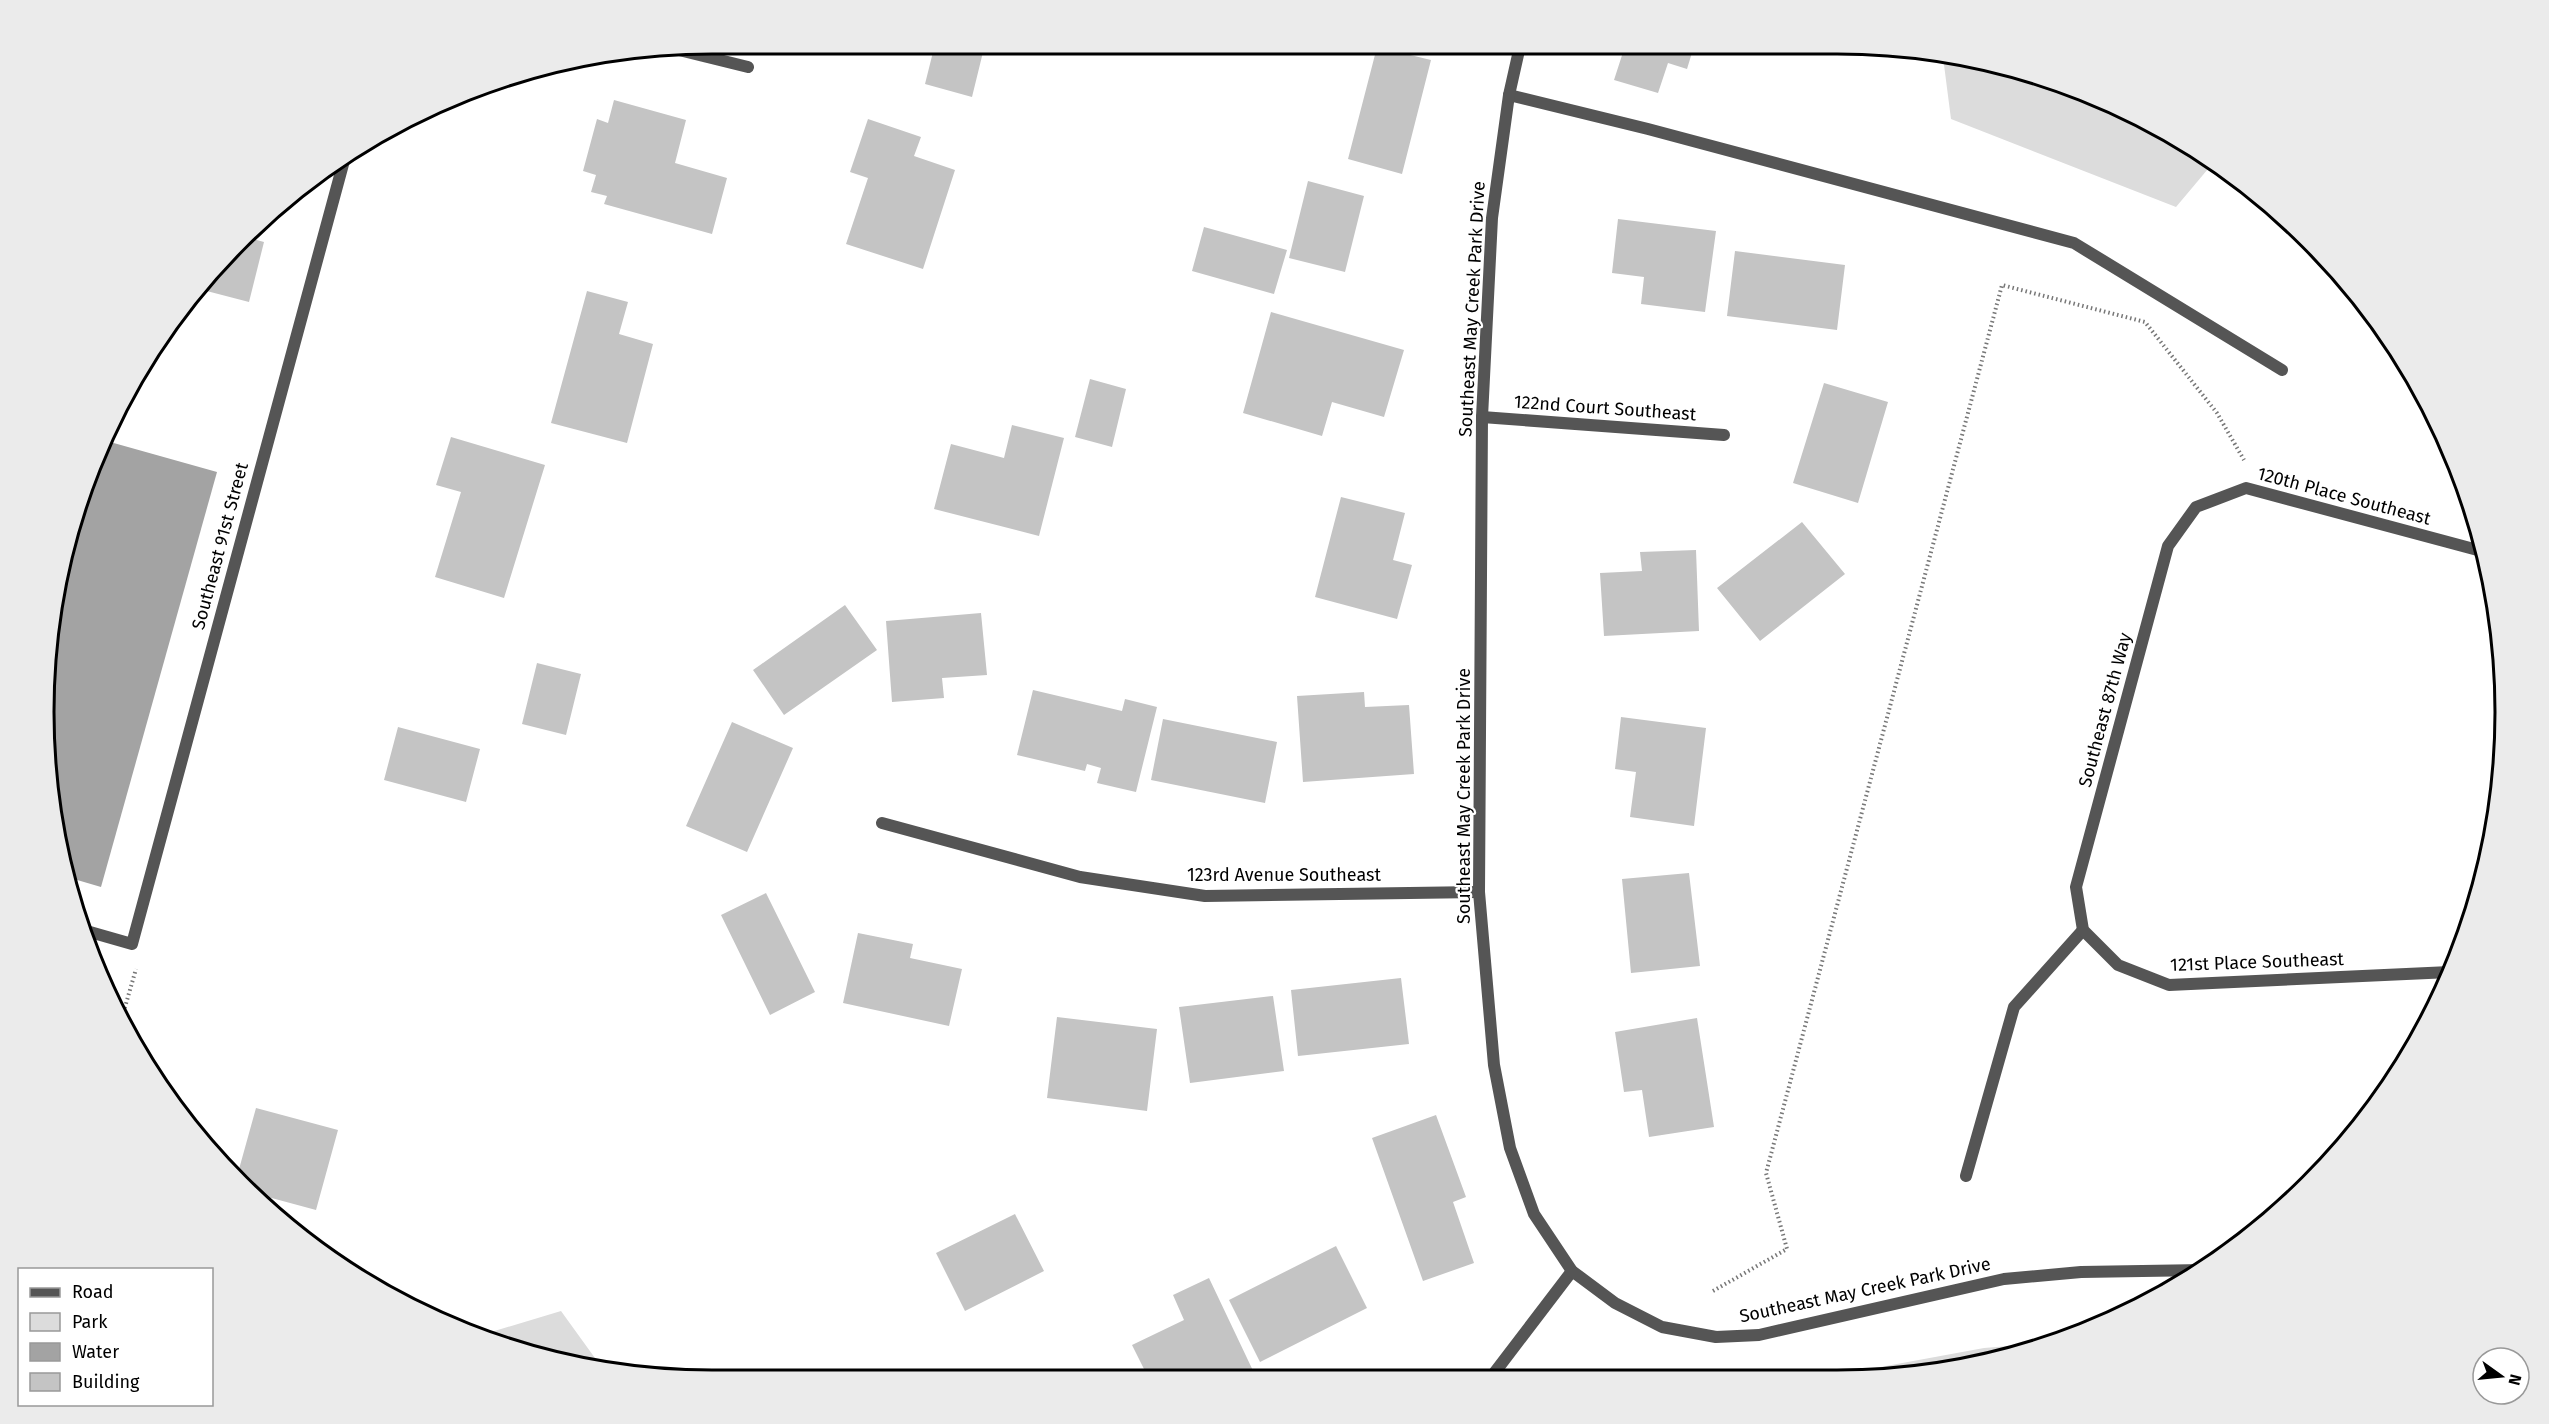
<svg xmlns="http://www.w3.org/2000/svg" width="2549" height="1424" font-family="'Fira Sans',sans-serif">
<style>
.green{fill:#dcdcdc}
.water{fill:#a3a3a3}
.building{fill:#c4c4c4}
.lines{fill:none;stroke-linecap:round;stroke-linejoin:round}
.path{stroke:#777;stroke-width:4;stroke-dasharray:1.5 3;stroke-linecap:butt}
.service{stroke:#555;stroke-width:12}
.minor{stroke:#555;stroke-width:12}
.tertiary{stroke:#555;stroke-width:12}
.labels{text-anchor:middle;stroke-width:4.5;stroke-linejoin:round;paint-order:stroke}
.street-label{font-size:18px;fill:#000;stroke:#fff}
.rim{fill:none;stroke:#000;stroke-width:3}
</style>
<rect width="100%" height="100%" fill="#fff"/>
<path class="green" d="M1943,57L2052,79L2172,133L2213,163L2176,207L1951,119Z
M561,1311L600,1365L497,1345L478,1336Z
M2058,1342L1924,1375H1837L1984,1348Z"/>
<path class="water" d="M103,440L217,472L101,887L67,877L56,843L45,755L49,625L66,539Z"/>
<path class="building" d="M1625,46H1694L1687,69L1668,63L1658,93L1614,80Z
M1377,47L1431,60L1402,174L1348,159Z
M934,48H984L972,97L925,84Z
M614,100L686,120L675,163L727,178L712,234L604,204L607,196L591,192L596,175L583,171L597,119L608,123Z
M868,119L921,137L914,156L955,170L923,269L846,244L868,178L850,172Z
M1308,181L1364,196L1345,272L1289,258Z
M1618,219L1716,231L1705,312L1641,304L1644,277L1612,273Z
M1204,227L1287,250L1274,294L1192,271Z
M243,236L264,242L249,302L199,289Z
M1735,251L1845,265L1837,330L1727,316Z
M587,291L628,302L619,334L653,344L627,443L551,423Z
M2355,291L2365,303L2352,298Z
M1271,312L1404,350L1384,417L1332,402L1322,436L1243,413Z
M1090,379L1126,389L1112,447L1075,437Z
M1824,383L1888,402L1858,503L1793,483Z
M1012,425L1064,438L1039,536L934,509L951,444L1004,458Z
M451,437L545,465L504,598L435,577L461,492L436,485Z
M1341,497L1405,513L1393,560L1412,565L1397,619L1315,597Z
M1802,522L1845,574L1760,641L1717,588Z
M1696,550L1699,631L1604,636L1600,573L1642,571L1640,552Z
M845,605L877,650L784,715L753,670Z
M981,613L987,675L942,678L944,698L892,702L886,621Z
M537,663L581,674L566,735L522,724Z
M1033,690L1122,711L1125,699L1157,707L1136,792L1097,783L1101,768L1087,764L1085,771L1017,755Z
M1364,692L1365,707L1409,705L1414,774L1303,782L1297,696Z
M1621,717L1706,728L1694,826L1630,817L1636,772L1615,769Z
M1163,719L1277,742L1265,803L1151,780Z
M732,722L793,748L747,852L686,826Z
M398,727L480,749L466,802L384,780Z
M1689,873L1700,966L1631,973L1622,879Z
M766,893L815,992L770,1015L721,915Z
M858,933L913,944L910,958L962,969L949,1026L843,1003Z
M1401,978L1409,1044L1298,1056L1291,990Z
M1273,996L1284,1071L1190,1083L1179,1007Z
M1057,1017L1157,1029L1147,1111L1047,1098Z
M1697,1018L1714,1127L1649,1137L1642,1090L1624,1092L1615,1032Z
M256,1108L338,1130L316,1210L249,1192L236,1180Z
M1436,1115L1466,1197L1453,1202L1474,1263L1423,1281L1372,1138Z
M1015,1214L1044,1271L965,1311L936,1253Z
M1336,1246L1367,1308L1260,1362L1229,1300Z
M1209,1278L1256,1377H1148L1132,1345L1184,1320L1173,1295Z"/>
<g class="lines">
<path class="path" d="M121,1021L136,969
M1713,1291L1787,1249L1766,1173L2002,285L2145,322L2217,413L2244,460"/>
<path class="service" d="M675,49L748,67
M1509,95L1648,129L2074,243L2282,370
M1966,1176L2014,1007L2083,930
M1492,1376L1572,1271"/>
<path class="minor" d="M1482,417L1724,435
M882,823L1080,877L1205,896L1479,892
M83,930L132,944L345,157
M2450,972L2169,985L2118,965L2083,930L2076,887L2168,546L2196,507L2246,488L2485,552"/>
<path class="tertiary" d="M1520,46L1509,95L1492,218L1482,417L1479,892L1494,1065L1510,1148L1534,1214L1572,1271L1615,1303L1662,1327L1716,1337L1759,1335L2004,1279L2081,1272L2204,1270"/>
</g>
<g class="labels">
<g class="street-label">
<text transform="translate(1472 309) rotate(-87)" y="6">Southeast May Creek Park Drive</text>
<text transform="translate(1605 408) rotate(4)" y="6">122nd Court Southeast</text>
<text transform="translate(2344 496) rotate(15)" y="6">120th Place Southeast</text>
<text transform="translate(220 546) rotate(-75)" y="6">Southeast 91st Street</text>
<text transform="translate(2105 710) rotate(-75)" y="6">Southeast 87th Way</text>
<text transform="translate(1464 796) rotate(-90)" y="6">Southeast May Creek Park Drive</text>
<text x="1284" y="881">123rd Avenue Southeast</text>
<text transform="translate(2257 962) rotate(-2)" y="6">121st Place Southeast</text>
<text transform="translate(1865 1290) rotate(-12)" y="6">Southeast May Creek Park Drive</text>
</g>
</g>
<path d="M0 0H2549V1424H0ZM712 54H1837A658 658 0 0 1 2495 712V712A658 658 0 0 1 1837 1370H712A658 658 0 0 1 54 712V712A658 658 0 0 1 712 54Z" fill="#ebebeb" fill-rule="evenodd"/>
<path class="rim" d="M712 54H1837A658 658 0 0 1 2495 712V712A658 658 0 0 1 1837 1370H712A658 658 0 0 1 54 712V712A658 658 0 0 1 712 54Z"/>
<rect x="18" y="1268" width="195" height="138" fill="#ffffff" stroke="#999999" stroke-width="1.5"/>
<rect x="30" y="1288" width="30" height="9" fill="#555555" stroke="#999999" stroke-width="1.5"/>
<text x="72" y="1298" font-size="18" fill="#000000">Road</text>
<rect x="30" y="1313" width="30" height="18" fill="#dcdcdc" stroke="#999999" stroke-width="1.5"/>
<text x="72" y="1328" font-size="18" fill="#000000">Park</text>
<rect x="30" y="1343" width="30" height="18" fill="#a3a3a3" stroke="#999999" stroke-width="1.5"/>
<text x="72" y="1358" font-size="18" fill="#000000">Water</text>
<rect x="30" y="1373" width="30" height="18" fill="#c4c4c4" stroke="#999999" stroke-width="1.5"/>
<text x="72" y="1388" font-size="18" fill="#000000">Building</text>
<g transform="translate(2501 1376) rotate(105)"><circle r="28" fill="#ffffff" stroke="#999999" stroke-width="1.5"/>
<path d="M0-4.5L10 22L0 15L-10 22Z" fill="#000000"/>
<text y="-9" font-size="16" font-weight="bold" text-anchor="middle" fill="#000000">N</text>
</g>
</svg>
